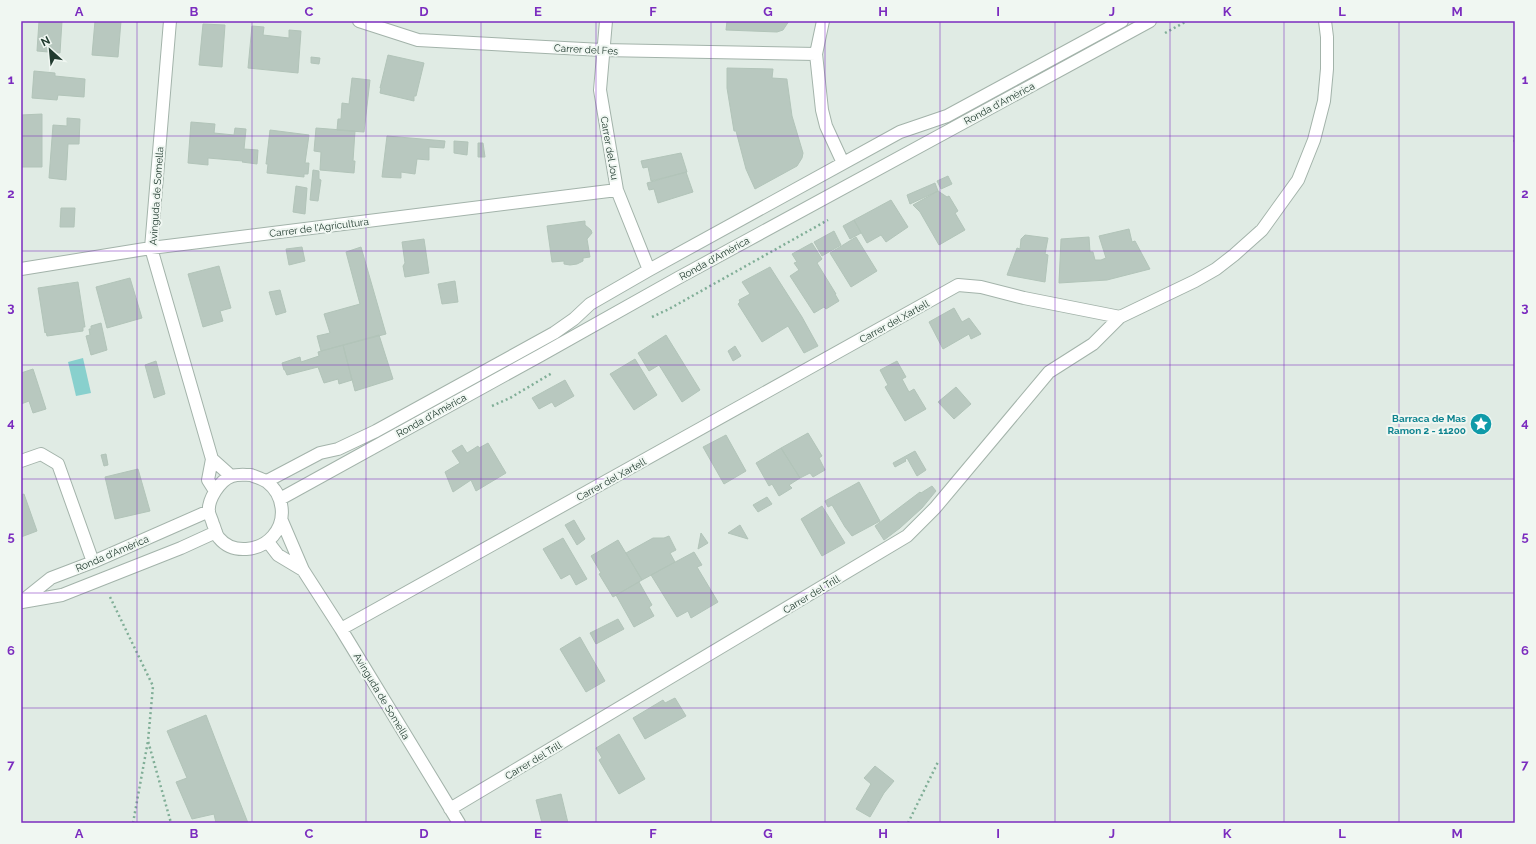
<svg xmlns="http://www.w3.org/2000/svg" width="1536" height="844" font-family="Raleway,sans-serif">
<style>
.water{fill:#88d0cd}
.building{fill:#b8c8bf;stroke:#b2c4b9}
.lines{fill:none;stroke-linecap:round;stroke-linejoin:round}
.street-casing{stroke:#a3b3aa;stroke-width:14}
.path{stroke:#80ae97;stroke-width:2.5;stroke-dasharray:2 3;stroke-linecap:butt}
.street{stroke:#fff;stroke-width:12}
.grid{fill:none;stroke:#7b2cbf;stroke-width:1;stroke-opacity:0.55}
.labels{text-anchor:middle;stroke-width:4;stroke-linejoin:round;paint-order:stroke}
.street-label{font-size:10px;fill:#213b2f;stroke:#f0f7f2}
.culture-label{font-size:10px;font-weight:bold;fill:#0d838f;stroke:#f0f7f2;text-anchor:end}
.neatline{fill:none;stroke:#7b2cbf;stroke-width:1.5}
.grid-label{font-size:13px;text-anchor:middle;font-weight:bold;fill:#7b2cbf}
</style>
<rect width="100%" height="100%" fill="#e0ebe4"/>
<path class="water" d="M83,358L91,393L76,396L68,362Z"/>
<path class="building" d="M39,21H62L60,53L37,51Z
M95,21H121L118,57L92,55Z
M727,21H789L783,30L777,32L726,30Z
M203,24L225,25L222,67L199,65Z
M252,26L264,27L263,35L289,38V30L301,31L298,73L248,68Z
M388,55L424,63L416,96H414V101L380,93L381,88H380Z
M311,57L320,58L319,64L311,63Z
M727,68L773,69L772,78L787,79V80L792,116L803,153L802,158L797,166L755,189L746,169L736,131H734L727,88Z
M34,71L55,73V76L85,79L84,97L58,95L57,100L32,98Z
M352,78L370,80L364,132L337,130L338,119H341L342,103L349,104Z
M42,114V167H21V115Z
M67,118L80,119L79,144H68L66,180L49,178L53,125L67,126Z
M191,122L215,124L214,133L234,135L235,128L246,129L244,149L258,150L257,164L242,162L243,161L208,158V165L188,163Z
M316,128L355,131L353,161H355L354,173L320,170L321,152L314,151Z
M270,130L309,135L305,163H309L308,174H304V177L267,173L268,164H266Z
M387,136L445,141L444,148L429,147V160L417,159L415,174L401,172V178L382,177Z
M454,141L468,142L467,155L454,153Z
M478,143H483L485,157H478Z
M681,153L687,172L651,181L648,167L643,168L641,161Z
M313,170L319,171V179L321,180L318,201L310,200Z
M686,172L693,192L658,203L654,189L649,190L647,183Z
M948,176L952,184L941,189L937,181Z
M935,183L938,191L910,204L907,195Z
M296,186L307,188L305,214L293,212Z
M938,191L947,197L949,196L958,211L955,213L965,230L939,245L920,212L913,205Z
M891,200L908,227L886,242L881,235L867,243L854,220Z
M61,208H75L74,227H60Z
M854,220L861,233L850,239L843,226Z
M585,221V225L591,230L592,233L587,239L590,257L583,258V261L577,264L570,265L564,264V261L552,262L547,226Z
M1129,229L1132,242L1135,241L1150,269L1107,280L1059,283L1061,239L1089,237L1090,252H1093L1095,260H1101L1106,258L1099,236Z
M834,231L841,245L822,256L814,242Z
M1025,235L1048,238L1045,254L1048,255L1045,282L1007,275L1017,248L1020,249L1021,239Z
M856,237L877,271L851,287L830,253Z
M424,239L429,273L405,277L403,266L405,263L402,242Z
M812,243L822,259L817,263L836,294H835L839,301L826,309L824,307L814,313L790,276L799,270L794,263L797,262L792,254Z
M302,247L305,261L289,265L286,249Z
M361,247L386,334L321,351L317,336L330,333L324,314L360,304L346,252Z
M219,266L231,308L220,311L223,321L203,327L188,274Z
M770,267L802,317L818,346L804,353L788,326L762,342L738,304L740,302L739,300L750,294L742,282Z
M130,278L142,318L107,328L96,287Z
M455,281L458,302L442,304L438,284Z
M78,282L85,327H83V331L47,336L46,332L45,333L38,288Z
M280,290L286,312L276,315L269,292Z
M954,308L962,322L969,318L981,334L971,339L969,334L943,349L929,322Z
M101,323L107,350L91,355L86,336L90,335L89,329H91V326Z
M379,335L393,379L355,391L343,345Z
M666,335L700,390L682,402L659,365L649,371L638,353Z
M343,345L352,380L339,384L338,379L324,383L318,367L287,375L285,370H284L282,363L300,357L301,362L319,356L318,352Z
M735,346L741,356L733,361L728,351Z
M635,359L657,395L634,410L610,374Z
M156,361L165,394L154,398L145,365Z
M897,361L906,377L902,379L909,392L914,389L926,409L905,421L885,387L888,385L880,370Z
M33,369L46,409L33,413L29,401L21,404V373Z
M565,380L574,396L555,407L552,402L539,409L532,398Z
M956,387L971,404L954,419L938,402Z
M808,433L822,456L819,458L825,470L813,477L810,473L800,478L781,448Z
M726,435L746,471L724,484L703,447Z
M488,443L506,473L476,491L471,480L453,492L445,472L460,463L452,451L462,445L467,453L478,446L479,448Z
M781,448L800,478L789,485L792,488L779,496L772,484L769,486L756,463Z
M915,451L926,470L917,476L907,458L905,460L906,461L895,467L893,463Z
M106,454L108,465L104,466L101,455Z
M138,469L150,511L115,519L105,477Z
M859,482L880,521L852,536L845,527L832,505L828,507L825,501Z
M932,486L936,491L922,508L900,528L884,540L875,526L920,492L921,493Z
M24,494L37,531L21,537V495Z
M767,497L772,504L758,512L753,505Z
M822,506L845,543L822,556L801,519Z
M574,520L585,539L577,545L565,525Z
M740,525L748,539L728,533Z
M701,533L708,543L698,549Z
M669,536L676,550L670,553L675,562L642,580L626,553L653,538H664Z
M563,538L587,579L576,585L570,574L561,579L543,549Z
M618,540L642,580L613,597L599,574L601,573L591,556Z
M694,552L702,565L697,567L718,602L691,618L688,611L677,617L651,575Z
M639,582L652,605L649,607L654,616L634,627L616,595Z
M618,619L624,629L596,644L590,633Z
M580,637L605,681L586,692L560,649Z
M675,698L686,716L645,739L633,718L663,700L665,703Z
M206,715L224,762L248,823H216L214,814L192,819L176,782L187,778L167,731Z
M619,734L645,779L619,794L599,760L602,758L596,748Z
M875,766L894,781L884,793L870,817L856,809L871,784L864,778Z
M561,794L568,823H542L536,800Z"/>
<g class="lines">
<g class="street-casing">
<path id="street" d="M170,21L151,248L212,459L208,480L215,491
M359,21L418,40L602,50L816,54
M606,21L600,90L617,190L649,270
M823,21L816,54L822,110L826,126L843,163
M21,269L151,248L617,190
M212,459L231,476
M21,461L41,454L58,464L93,562
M251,475C256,477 263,479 267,482C284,495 287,520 273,536C260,551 233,555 219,538C216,535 215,528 213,524C212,520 210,516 209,513C207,500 220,480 232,476C238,474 245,475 251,475Z
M267,481L320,453L338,449L376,431L554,333L574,319L590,304L649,270L900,132L947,116L1122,21
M280,499L541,355L678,278L1150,21
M282,521L303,570L341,629L459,823
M268,542L278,555L303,570
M21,602L51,578L93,562L209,511
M22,602L62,595L181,548L216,532
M341,629L958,285L981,287L1024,298L1120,317L1195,281L1216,269L1234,255L1262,230L1298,180L1314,140L1324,101L1327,69V37L1325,21
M450,809L907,536L935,508L1049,372L1093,344L1120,317"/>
</g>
<path class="path" d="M1165,33L1187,21
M1515,136L1513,138L1515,142
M652,317L669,309L828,220
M492,406L510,398L552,373
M110,597L153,686L148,741L171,823
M133,823L148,741
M908,823L938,762"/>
<use href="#street" class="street"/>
</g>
<path class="grid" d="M137,21V823M252,21V823M366,21V823M481,21V823M596,21V823M711,21V823M825,21V823M940,21V823M1055,21V823M1170,21V823M1284,21V823M1399,21V823M21,136H1515M21,251H1515M21,365H1515M21,479H1515M21,593H1515M21,708H1515"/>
<defs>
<g id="sight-disc" transform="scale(1.15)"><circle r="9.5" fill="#0f9aa8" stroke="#f0f7f2"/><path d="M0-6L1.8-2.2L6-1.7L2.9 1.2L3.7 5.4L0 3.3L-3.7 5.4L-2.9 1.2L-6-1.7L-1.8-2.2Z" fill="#fff"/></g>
</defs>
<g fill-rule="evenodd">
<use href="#sight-disc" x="1481" y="424"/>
</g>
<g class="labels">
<g class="street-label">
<text transform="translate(586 49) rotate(3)" y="4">Carrer del Fes</text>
<text transform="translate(999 103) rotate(-28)" y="4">Ronda d'Amèrica</text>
<text transform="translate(610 148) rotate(80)" y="4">Carrer del Jou</text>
<text transform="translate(156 196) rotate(-86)" y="4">Avinguda de Somella</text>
<text transform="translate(319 227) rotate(-7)" y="4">Carrer de l'Agricultura</text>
<text transform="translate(714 258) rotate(-29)" y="4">Ronda d'Amèrica</text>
<text transform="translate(894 321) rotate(-29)" y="4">Carrer del Xartell</text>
<text transform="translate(431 415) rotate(-29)" y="4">Ronda d'Amèrica</text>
<text transform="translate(611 479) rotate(-29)" y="4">Carrer del Xartell</text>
<text transform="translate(112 553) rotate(-23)" y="4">Ronda d'Amèrica</text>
<text transform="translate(811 594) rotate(-31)" y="4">Carrer del Trill</text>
<text transform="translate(382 696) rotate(59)" y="4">Avinguda de Somella</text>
<text transform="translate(533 760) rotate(-31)" y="4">Carrer del Trill</text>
</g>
<g class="culture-label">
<text x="1466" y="422">Barraca de Mas<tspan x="1466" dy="12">Ramon 2 - 11200</tspan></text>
</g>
</g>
<rect width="1536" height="844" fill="none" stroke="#f0f7f2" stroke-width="44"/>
<g transform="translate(50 50) rotate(333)" stroke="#f0f7f2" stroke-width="3" paint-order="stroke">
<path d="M0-3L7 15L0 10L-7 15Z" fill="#213b2f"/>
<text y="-6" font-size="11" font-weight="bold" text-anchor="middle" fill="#213b2f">N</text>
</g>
<rect x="22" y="22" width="1492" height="800" class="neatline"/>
<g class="grid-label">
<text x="79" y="16">A</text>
<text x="194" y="16">B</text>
<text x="309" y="16">C</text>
<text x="424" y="16">D</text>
<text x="538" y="16">E</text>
<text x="653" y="16">F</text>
<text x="768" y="16">G</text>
<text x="883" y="16">H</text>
<text x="998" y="16">I</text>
<text x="1112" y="16">J</text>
<text x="1227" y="16">K</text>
<text x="1342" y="16">L</text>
<text x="1457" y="16">M</text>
<text x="11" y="84">1</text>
<text x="1525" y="84">1</text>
<text x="11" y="198">2</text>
<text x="1525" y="198">2</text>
<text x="11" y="312">3</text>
<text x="1525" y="312">3</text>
<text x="11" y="427">4</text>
<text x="1525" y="427">4</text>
<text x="11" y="541">5</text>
<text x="1525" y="541">5</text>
<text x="11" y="655">6</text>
<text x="1525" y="655">6</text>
<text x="11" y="769">7</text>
<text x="1525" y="769">7</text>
<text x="79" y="838">A</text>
<text x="194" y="838">B</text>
<text x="309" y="838">C</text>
<text x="424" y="838">D</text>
<text x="538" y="838">E</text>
<text x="653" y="838">F</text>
<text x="768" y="838">G</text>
<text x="883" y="838">H</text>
<text x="998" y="838">I</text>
<text x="1112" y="838">J</text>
<text x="1227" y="838">K</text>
<text x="1342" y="838">L</text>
<text x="1457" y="838">M</text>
</g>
</svg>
